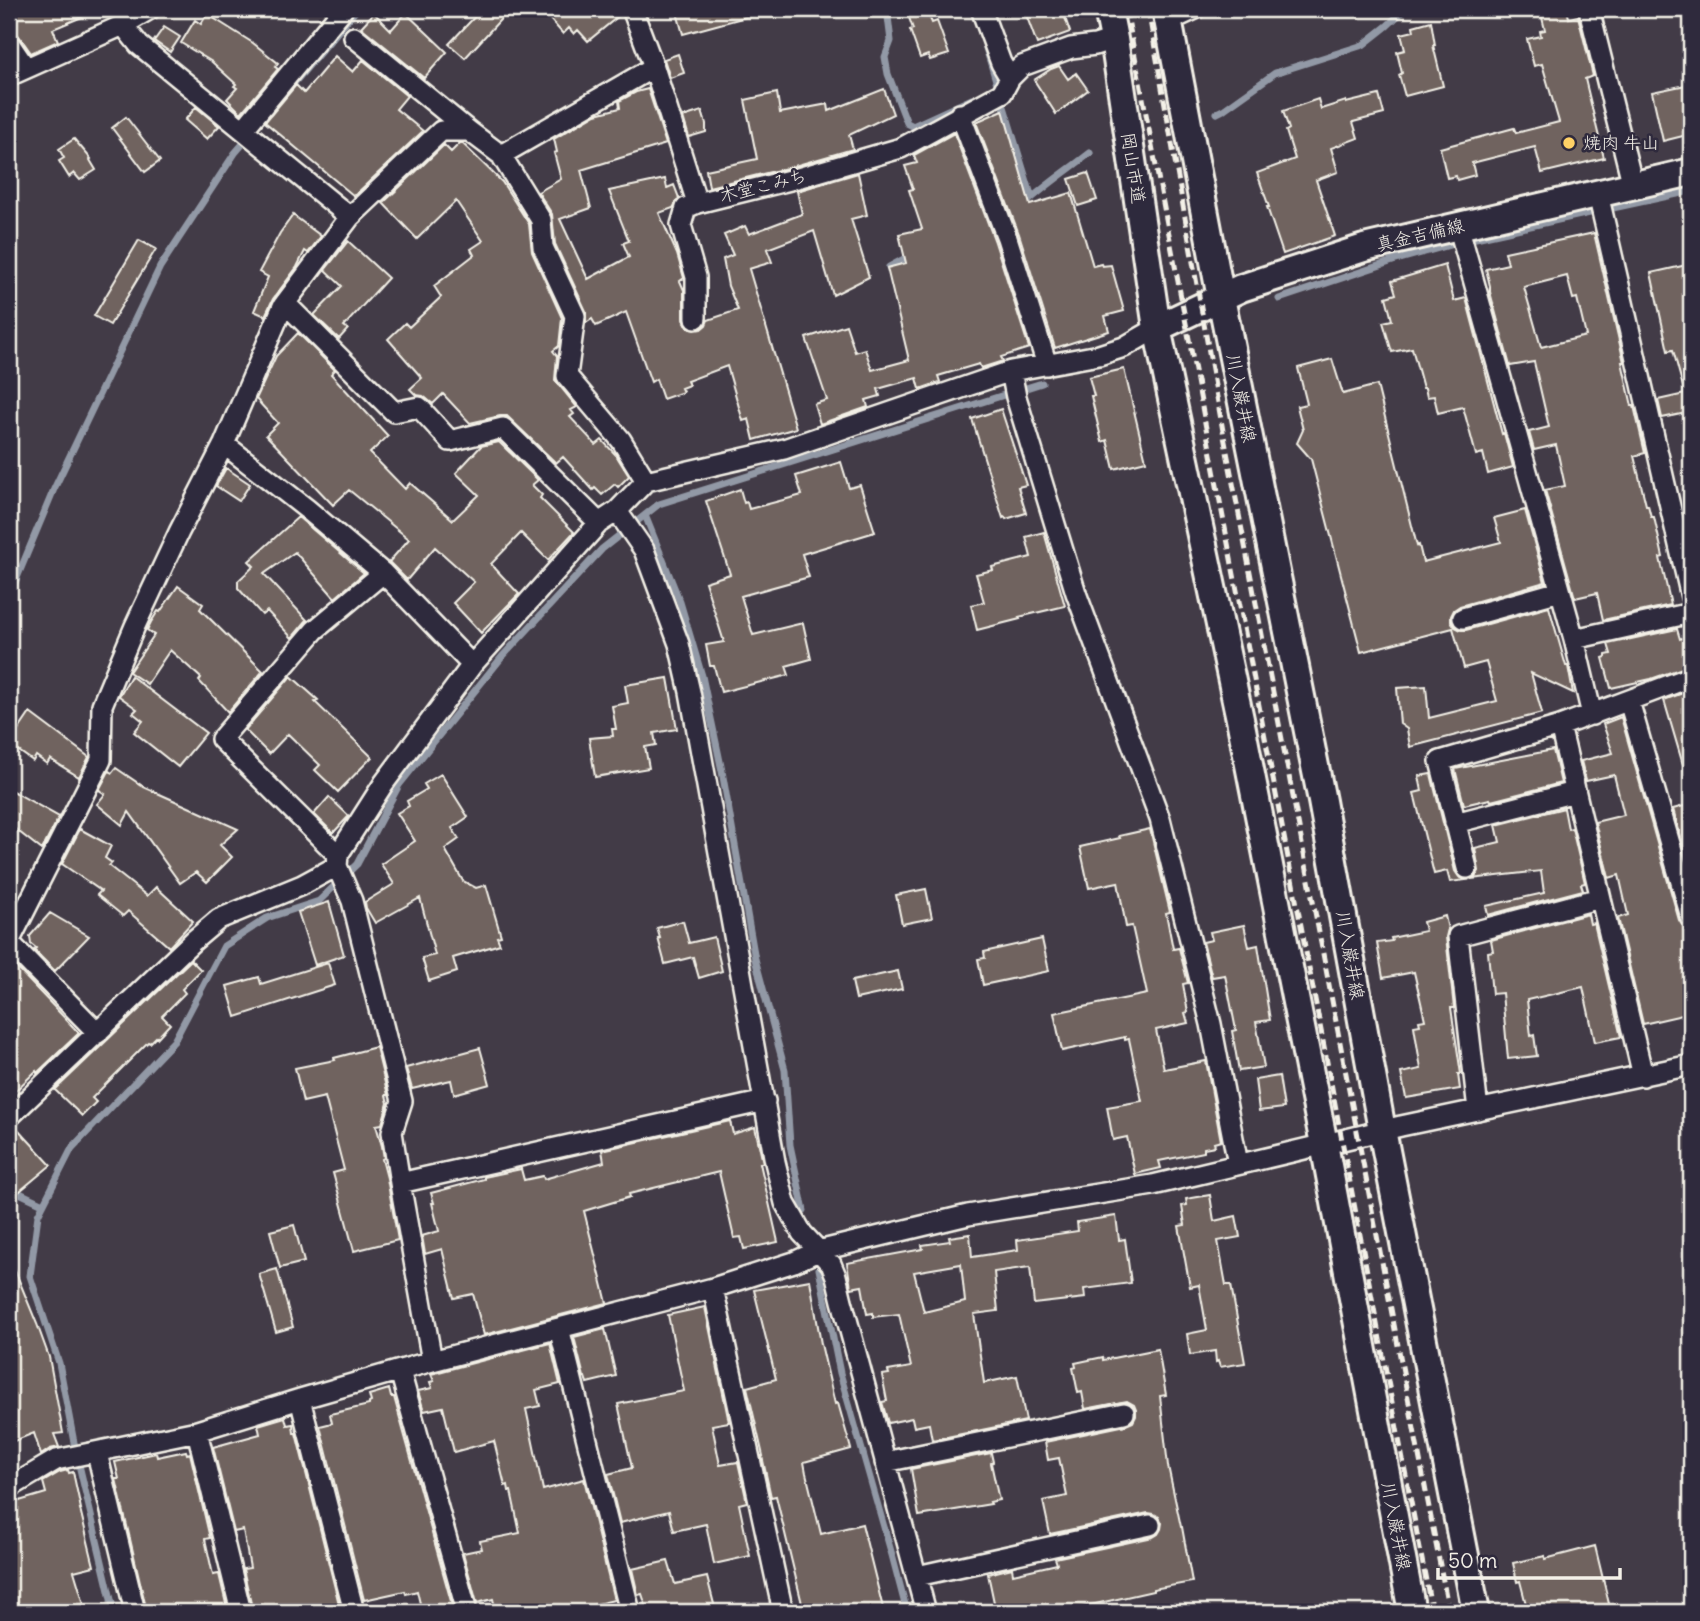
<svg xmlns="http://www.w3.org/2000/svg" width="1700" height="1621" font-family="Delius,'Klee One',sans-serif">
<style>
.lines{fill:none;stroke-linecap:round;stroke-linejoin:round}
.stream{stroke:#9299a6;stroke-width:7}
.building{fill:#70645f;stroke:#f4f1e8;stroke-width:2;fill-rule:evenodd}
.street-casing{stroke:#f4f1e8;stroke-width:24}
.secondary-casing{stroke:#f4f1e8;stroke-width:32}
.street{stroke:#2f2a3d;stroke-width:19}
.secondary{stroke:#2f2a3d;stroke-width:26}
.rail{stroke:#f4f1e8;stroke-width:5;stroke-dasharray:10 5;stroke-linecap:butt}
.poi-dot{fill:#ffd166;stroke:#2f2a3d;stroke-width:2.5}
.labels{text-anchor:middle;stroke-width:5;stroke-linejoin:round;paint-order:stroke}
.poi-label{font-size:18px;fill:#f4f1e8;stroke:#2f2a3d;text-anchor:start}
.street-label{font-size:18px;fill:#f4f1e8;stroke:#2f2a3d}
</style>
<rect width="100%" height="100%" fill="#423b47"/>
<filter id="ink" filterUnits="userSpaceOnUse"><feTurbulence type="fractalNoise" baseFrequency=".0143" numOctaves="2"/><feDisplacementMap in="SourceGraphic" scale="14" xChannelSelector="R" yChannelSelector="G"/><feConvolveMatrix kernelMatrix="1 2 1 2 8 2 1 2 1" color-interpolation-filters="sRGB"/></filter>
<g filter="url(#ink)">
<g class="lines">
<path class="stream" d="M887,9L891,41L885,57L888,74L907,123L913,126L972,99
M986,48L1032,198
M278,102L357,9
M1217,113L1223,110L1275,73L1363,45L1387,26L1405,9
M983,234C1006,228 1015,213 1032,198C1050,182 1071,168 1090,153
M889,267L911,255
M1279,299L1393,261L1471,239L1691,191
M645,515L680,602L702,676L722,771L755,959L785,1070L790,1145L804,1211
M9,597L54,489L160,267L235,153L248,138
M9,1188L43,1204
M819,1269L840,1373L892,1555L907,1612
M114,1612L75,1448L59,1363L30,1276L38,1215L72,1148L174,1041L224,946L267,918L319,901L357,864L399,785L502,657L602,549L659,504L1042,383"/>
</g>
<path class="building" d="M24,9H101L53,29L58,41L31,53L19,36L15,32L9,31V16Z
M482,9H510L465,58L449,44Z
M541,9H620L621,14L588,41L578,30L574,34L569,28L563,34Z
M676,9H752L753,15L683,34Z
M906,9H926L932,23L937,21L949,54L930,60L928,55L920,58L910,30L913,29Z
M1024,9H1062L1070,32L1037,44Z
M1540,9H1567L1569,18L1578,16L1593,76L1585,79L1604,158L1542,173L1535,147L1472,163L1475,175L1457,180L1456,176L1447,178L1440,148L1514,128L1516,133L1559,122L1542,64L1534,66L1527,39L1541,36L1540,31L1545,30Z
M374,13L391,30L406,13L447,52L424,78L361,27Z
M207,14L253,43L278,63L275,67L278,69L241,113L227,99L237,88L234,86L236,84L212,62L181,43L195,20L201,24Z
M1431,21L1435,45H1433L1443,86L1405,96L1399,75L1402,73L1397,52L1405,50L1401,34L1414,31L1413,26Z
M164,27L180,37L170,52L154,41Z
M678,54L684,73L670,78L664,59Z
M335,56L353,72L363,60L407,96L396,109L423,131L354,196L265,122L296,85L304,93Z
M1059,66L1068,79L1076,73L1088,90L1056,114L1034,80L1051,69Z
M1686,85L1691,107V134L1663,141L1652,92Z
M648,89L666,144L581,170L591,208L560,219L588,279L629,257L623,243L629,241L609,191L665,179L667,188L674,185L679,198L673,208L659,213L677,254L684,278L680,281L684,290V318L686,325L691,329L695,330L701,329L706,325L708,320L738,310L728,286L723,259L733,255L724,235L745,226L749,234L802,214L797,191L858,173L867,215L851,219L869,277L833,295L814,231L767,249L772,262L749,269L796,428L754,440L749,419L743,421L727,366L687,381L689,385L681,388L683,392L663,399L656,379L651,382L626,312L596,326L592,319L586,323V311L555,244L552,214L538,192L561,179L554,153L557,152L554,139L596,114L620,108L619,101L636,92Z
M884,89L893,114L849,135L853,149L791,167L709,187L706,170L757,159L745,100L777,93L780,113L828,104L829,111Z
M1379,95L1384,114L1353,122L1358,138L1331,148L1338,172L1316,180L1335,236L1283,254L1267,207H1269L1257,173L1295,159L1286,131L1289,129L1283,111L1318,99L1321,109L1346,101V103Z
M196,107L219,126L207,139L185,120Z
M1003,110L1030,205L1071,193L1093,266L1101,264L1102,266L1111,265L1124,311L1105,316L1109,331L1055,348L1019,234L976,122Z
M702,111L706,124V132L689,137L683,117Z
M126,117L160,161L145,172L112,128Z
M954,133L995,242L1029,348L1001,357L1003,361L981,368L979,364L938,376L940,382L920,389L917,378L878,389L880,396L866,400L868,407L820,424L814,404L827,400L806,338L846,325L855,352L865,349L872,370L909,360L887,268L906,263L899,234L922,229L909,190L913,189L905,166L917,163L914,155Z
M74,139L91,159L90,160L96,170L80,180L74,173L69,177L59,161L64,158L59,149Z
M460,143H462L502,182L529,224L532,252L562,318L559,346L553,351L557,356L555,380L577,407L571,410L574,414L570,417L596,445L602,440L616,455L629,476L618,487L615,484L602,495L595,488L593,490L563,457L556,463L507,416H500L470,423L443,394L433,404L423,396L416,395L410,389L422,378L388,339L405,323L409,327L441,297L434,286L474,255L471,249L483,241L456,201L417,239L383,203L444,145L451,152Z
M1088,173L1097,200L1078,206L1069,179Z
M293,215L321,236L308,253L305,251L297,267L273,299L265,316L254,311L268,277L259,272L280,233Z
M1594,233L1624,362H1622L1632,406H1634L1645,453L1634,456L1646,505H1648L1651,517H1654L1663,557L1660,558L1671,605L1603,620L1597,593L1575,598L1545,490L1565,486L1556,445L1534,450L1529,432L1549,427L1534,362L1510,366L1490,292V286L1486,269L1508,264L1505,252ZM1567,276L1573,299L1577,298L1586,336L1541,347L1524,287Z
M139,240L156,249L110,325L94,316Z
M348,241L388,278L344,326L348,329L339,339L314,315L342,286L325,270Z
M1691,264V412L1662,418L1658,400L1685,394L1673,350L1668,351L1651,273Z
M1445,265L1454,301L1466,298L1502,434L1504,433L1513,467L1488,474L1483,453L1476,455L1463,407L1438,413L1434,396L1427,397L1425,388H1423L1412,348L1392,352L1383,322L1392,320L1386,297L1396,294L1392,281Z
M298,333L335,370L331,374L388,436L370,453L405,489L410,483L453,520L479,495L456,473L481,446L499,442L538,480L532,485L542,495L540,498L574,532L548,560L521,533L491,564L519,594L481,633L453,603L474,582L435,547L407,580L389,562L409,539L349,490L333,505L266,435L278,423L256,399L276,356Z
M1332,359L1343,394L1377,385L1417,546L1419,545L1423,562L1501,542L1494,518L1525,510L1545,582L1460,606L1454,610L1451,616V621L1455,627L1461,630H1466L1549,607L1566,666H1568L1573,693L1531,673L1542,713L1410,747L1407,729L1400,724L1397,688L1426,686L1429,718L1497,701L1486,662L1464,668L1453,628L1361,652L1311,459L1297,443L1303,430L1297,406L1307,404L1298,368Z
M1124,369L1146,461L1114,469L1107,440L1102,442L1091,396H1094L1089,377Z
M1001,409L1026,485L1018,487L1026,513L1006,519L1005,517L1003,518L972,419Z
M841,462L849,488L860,485L875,532L802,554L809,577L741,596L753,635L803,623L811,659L786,666L789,675L721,692L714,666H710L706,645L724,642L705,582L730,574L706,501L740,489L744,503L747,502L749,509L802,495L796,476Z
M226,468L250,484L239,501L216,486Z
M298,517L364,573L335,598L295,552L264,574L307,620L292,638L267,611L262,615L238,588V581L254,566L249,561Z
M1044,532L1065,606L1019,617L1020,619L977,630L971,605L984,602L976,574L993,570L992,567L1031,557L1026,537Z
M178,586L203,604L200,609L263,671L228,712L199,681L201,678L170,650L147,684L129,672L154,635L147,630L151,622L158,611L160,612Z
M1677,629L1680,639L1685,637L1691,665L1651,679L1611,688L1603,658L1606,657V655L1611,654L1608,644Z
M131,676L206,733L178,767L134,732L143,721L133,713L137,709L119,696Z
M291,676L318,700L315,702L372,757L338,792L315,770L320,765L288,734L269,754L245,730Z
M668,678L677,729L654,733L656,745L645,747L649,768L595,777L589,738L613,736L612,729H616L612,706L628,703L625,685Z
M1691,690V774L1686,775L1664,700Z
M30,713L89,757L79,777L50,759L47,764L36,756L33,761L9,744Z
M1621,717L1679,920L1682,925L1687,928L1691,949V1013L1643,1024L1618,918L1628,915L1619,875L1609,878L1595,822L1624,815L1614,775L1586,781L1581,761L1613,753L1603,724Z
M1553,750L1561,783L1491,801L1490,799L1464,805L1455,769Z
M116,768L144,787L238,829L220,845L232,857L207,882L196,872L180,883L129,812L122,825L97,804L105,794L99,790L109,771L112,773Z
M441,774L468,817L452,828L459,839L445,849L463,881L476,888L486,885L501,936L497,937L500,944L453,958L457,972L429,981L422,958L435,955L420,898L375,923L366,908L365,902L394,884L381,864L415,841L397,813L409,806L407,801L427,789L424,784Z
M1431,774L1455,871L1459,877L1466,880L1450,882L1447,871L1434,874L1414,793L1422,791L1419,776Z
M9,789L59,817L42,850L9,824Z
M329,797L349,816L333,833L314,814Z
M1691,804V873L1673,809Z
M1564,808L1568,829L1572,828L1585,883L1581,884L1583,890L1488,915L1486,906L1544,893L1541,871L1471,879L1476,876L1479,871L1475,848L1500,842L1496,825Z
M80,829L111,846L105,858L112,863L109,866L147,896L156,887L193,921L169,947L128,911L123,916L97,895L101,891L62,864Z
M1150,829L1170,912L1166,913L1173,949L1179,948L1188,983L1183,984L1188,1012L1185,1013L1188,1023L1156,1030L1164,1069L1206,1061L1221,1141L1214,1143L1215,1146L1204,1148V1152L1159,1161L1161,1168L1135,1174L1127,1137L1113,1140L1107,1107L1142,1101L1129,1039L1125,1040V1037L1062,1051L1054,1013L1147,994L1132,926L1126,927L1118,882L1089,888L1080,847L1120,838L1119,836Z
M926,889L932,918L902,924L896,895Z
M329,902L344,955L315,965L298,912Z
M50,913L89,936L55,971L34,950L36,948L31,944L30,936Z
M1588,914L1590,924L1594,923L1621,1037L1595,1042L1583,987L1527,1000L1531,1036L1534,1035L1537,1056L1508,1059L1502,993L1492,994L1488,952L1493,951L1491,940Z
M1445,916L1448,929L1446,937L1454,1008H1451L1461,1074H1458L1460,1089L1406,1098L1401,1073L1421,1069L1414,1026L1420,1025L1419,1021L1425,1020L1414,972L1383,978L1377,943L1392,941L1391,938L1425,931L1423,922Z
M683,921L689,943L714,937L722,971L699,978L693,957L665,964L658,938H660L657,928Z
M1244,925L1249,947L1258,945L1270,1020L1256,1022L1264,1067L1239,1071L1232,1031L1236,1030L1225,975L1212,977L1203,942L1212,940L1210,932Z
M1042,939L1049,971L983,985L978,959L985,958L984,952Z
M191,960L201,970L182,989L185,993L162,1016L170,1024L157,1038L156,1037L150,1043L148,1042L92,1098L96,1102L82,1116L55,1090Z
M328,963L335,985L236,1017L227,986L259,977L261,984Z
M15,966L79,1033L37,1073L36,1071L9,1097V971Z
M898,971L902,989L856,999L852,981Z
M376,1047L388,1095H386L388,1103L382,1124L376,1125L382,1146L384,1158L382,1159L387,1178L398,1240L354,1251L333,1173L344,1170L325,1097L303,1102L295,1068L335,1060L334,1058Z
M480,1048L490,1084L454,1094L451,1080L412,1089L406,1068Z
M1279,1076L1284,1108L1259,1111L1255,1080Z
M730,1121L733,1134L755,1127L763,1163H760L778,1242L744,1249L741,1237L734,1238L719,1172L629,1194L630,1197L584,1211L607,1303L484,1335L473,1294L454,1298L442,1249L425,1254L422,1236L439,1231L432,1203H434L431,1193L484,1179V1177L521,1169L524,1180L543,1176L544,1179L604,1162L602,1150Z
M16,1127L51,1165L9,1200V1129Z
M1210,1195L1214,1221L1236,1216L1240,1237L1218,1241L1226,1285H1231L1245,1363L1220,1367L1218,1361L1216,1362L1215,1351L1190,1355L1187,1334L1207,1330L1199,1285L1190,1287L1179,1226L1185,1225L1182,1206L1187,1205L1186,1199Z
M1116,1216L1119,1240L1125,1239L1131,1283L1084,1289L1085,1298L1034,1304L1030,1267L994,1272L998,1311L974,1314L984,1383L1017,1376L1026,1421L932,1440L929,1424L914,1427L912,1418L888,1423L882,1402L887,1401L882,1375L889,1374L888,1371L911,1367L899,1314L873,1317V1313L867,1314L862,1286L851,1288L847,1263L923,1249L922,1245L950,1241L949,1237L970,1234L972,1257L1018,1250L1017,1240L1078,1231L1077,1222ZM961,1264L965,1302L924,1312L914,1272Z
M294,1225L304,1262L280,1268L270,1231Z
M9,1256L37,1324L49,1357L63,1433L54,1434L59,1447L50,1449L41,1455L34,1433L9,1443Z
M277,1269L293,1327L276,1332L259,1274Z
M810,1280L821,1344L835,1404L838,1403L851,1449L804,1462L806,1473L821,1534L862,1524L884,1612H804L776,1496L771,1497L762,1456H763L747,1387L776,1379L754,1290Z
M705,1307L729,1422L712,1425L720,1465L738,1462L747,1502L739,1504L750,1556L714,1564L706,1524L674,1531L669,1511L620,1523L608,1474L632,1468L618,1404L684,1391L668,1315Z
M605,1329L616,1376L587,1383L585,1377H584L574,1337Z
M550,1343L560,1384L536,1390L540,1406L526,1409L543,1490L584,1479L614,1600L576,1609L577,1612H496L493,1599L477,1603L463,1553L482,1549L480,1541L520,1533L511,1491H509L508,1485L505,1486L494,1441L454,1452L443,1407L424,1411L418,1391L432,1388L430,1382L434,1381L431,1374Z
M1158,1349L1166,1395L1160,1396L1168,1466L1181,1527H1182L1192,1582L1153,1589V1591L1060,1612H996L988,1574L1012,1568L1013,1574L1057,1564L1055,1558L1153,1537L1158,1534L1161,1529L1162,1523L1159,1517L1154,1514L1148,1513L1050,1534L1043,1501L1067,1496L1059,1458L1048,1460L1045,1442L1126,1425L1133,1422L1136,1416V1410L1134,1405L1127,1401L1085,1409L1082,1392L1078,1393L1073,1368L1076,1367L1075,1363L1103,1357V1360Z
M389,1389L391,1397H394L454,1612H422L417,1591L406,1594L405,1591L364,1600L320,1426L332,1423L330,1414L369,1405V1403L371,1402L369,1395Z
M285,1417L287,1425L293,1424L294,1433H296L341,1612H253L243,1569L250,1568L243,1530L234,1532L213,1447L260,1434L258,1425Z
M186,1451L187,1454L190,1453L210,1538L205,1539L213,1575L219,1574L228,1612H147L116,1479H119L115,1462L156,1453L157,1457Z
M991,1453L993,1462L991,1463L999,1500L990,1502L991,1504L919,1516L911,1469Z
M68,1470L69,1473L73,1472L81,1509H80L94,1566L74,1571L84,1604L55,1612H9V1504L46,1493L43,1482L60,1472Z
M1595,1546L1611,1612H1528L1520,1581L1517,1582L1513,1563L1545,1556V1559Z
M668,1561L675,1584L707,1577L716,1612H648L642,1594L638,1595L632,1569Z"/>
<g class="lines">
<g class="street-casing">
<path id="street" d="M632,9L654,67
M981,9L1001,63L1010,78
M1589,9L1633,186
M1169,21L1195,9
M123,25L139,45L350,217
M354,37L469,131
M9,43L26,68
M9,76L123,25L150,9
M960,114L1007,238L1047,365
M243,130L343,9
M501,155L654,67L697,203L794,179L901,148L1002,93L1010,78L1022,66L1071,48L1095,45L1114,39
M1598,194L1691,597
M1458,225L1574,639L1592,715
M285,303L394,412L419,407L450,441L503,428L599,523
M696,318V277L681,225L686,208L697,203
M1011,371L1016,397L1076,593L1160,819L1211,1024L1238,1164
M224,444L307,509L383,573L472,665
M617,511L644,550L679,644L690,692L775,1162L785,1203L802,1233L831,1264L836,1276L842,1301L926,1612
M1463,618L1560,591
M1574,639L1691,613
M1629,701L1691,917
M1560,726L1643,1076
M1455,823L1575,792
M338,855L221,739L315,630L383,573
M1467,868L1440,761L1560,726L1691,677
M98,1033L9,942L101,760L102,705L135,626L179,532L224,444L283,306L350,217L441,131H469L501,155L541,220L543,247L575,316L567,376L621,440L646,481
M1478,1110L1458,936L1600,898
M9,1117L193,941L219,919L302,885L337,866
M400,1183L765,1101
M713,1288L783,1612
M559,1328L630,1612
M432,1361L400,1183L392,1132L402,1101L352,901L337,866L338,855L384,783L472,665L599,523L617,511L646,481L784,449L1011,371L1099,355L1124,347L1157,328
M400,1371L467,1612
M300,1399L354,1612
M197,1431L241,1612
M97,1453L135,1612
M885,1462L1124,1413
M9,1488L56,1460L197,1431L300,1399L432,1361L713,1288L794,1262L818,1251L968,1215L1153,1185L1401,1126L1691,1065
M917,1576L1150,1525"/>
</g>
<g class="secondary-casing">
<path id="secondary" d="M1108,9L1114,39L1157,328L1240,719L1324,1144L1412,1612
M1166,9L1221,298L1322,801L1382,1130L1476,1612
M1157,328L1241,288L1364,248L1691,172"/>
</g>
<use href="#street" class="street"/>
<use href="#secondary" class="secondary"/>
<path class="rail" d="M1126,9L1432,1612
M1148,9L1223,431L1449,1612"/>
</g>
</g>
<circle class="poi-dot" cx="1569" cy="143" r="7"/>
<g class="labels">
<g class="poi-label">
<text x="1583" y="149">焼肉 牛山</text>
</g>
<g class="street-label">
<text transform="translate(1133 168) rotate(81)" y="6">岡山市道</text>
<text transform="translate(763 186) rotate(-14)" y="6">木堂こみち</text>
<text transform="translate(1420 235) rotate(-13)" y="6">真金吉備線</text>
<text transform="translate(1241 398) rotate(79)" y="6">川入巌井線</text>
<text transform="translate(1350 955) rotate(80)" y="6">川入巌井線</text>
<text transform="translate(1396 1526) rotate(79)" y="6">川入巌井線</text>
</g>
</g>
<rect width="1700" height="1621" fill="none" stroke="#2f2a3d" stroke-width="35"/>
<rect x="18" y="18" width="1665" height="1586" fill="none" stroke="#f4f1e8" stroke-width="2.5" filter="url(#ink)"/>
<path d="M1438 1568v10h182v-10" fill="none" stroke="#f4f1e8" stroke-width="3.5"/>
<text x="1448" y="1568" font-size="21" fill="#f4f1e8" stroke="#2f2a3d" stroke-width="5" paint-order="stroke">50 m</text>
</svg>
